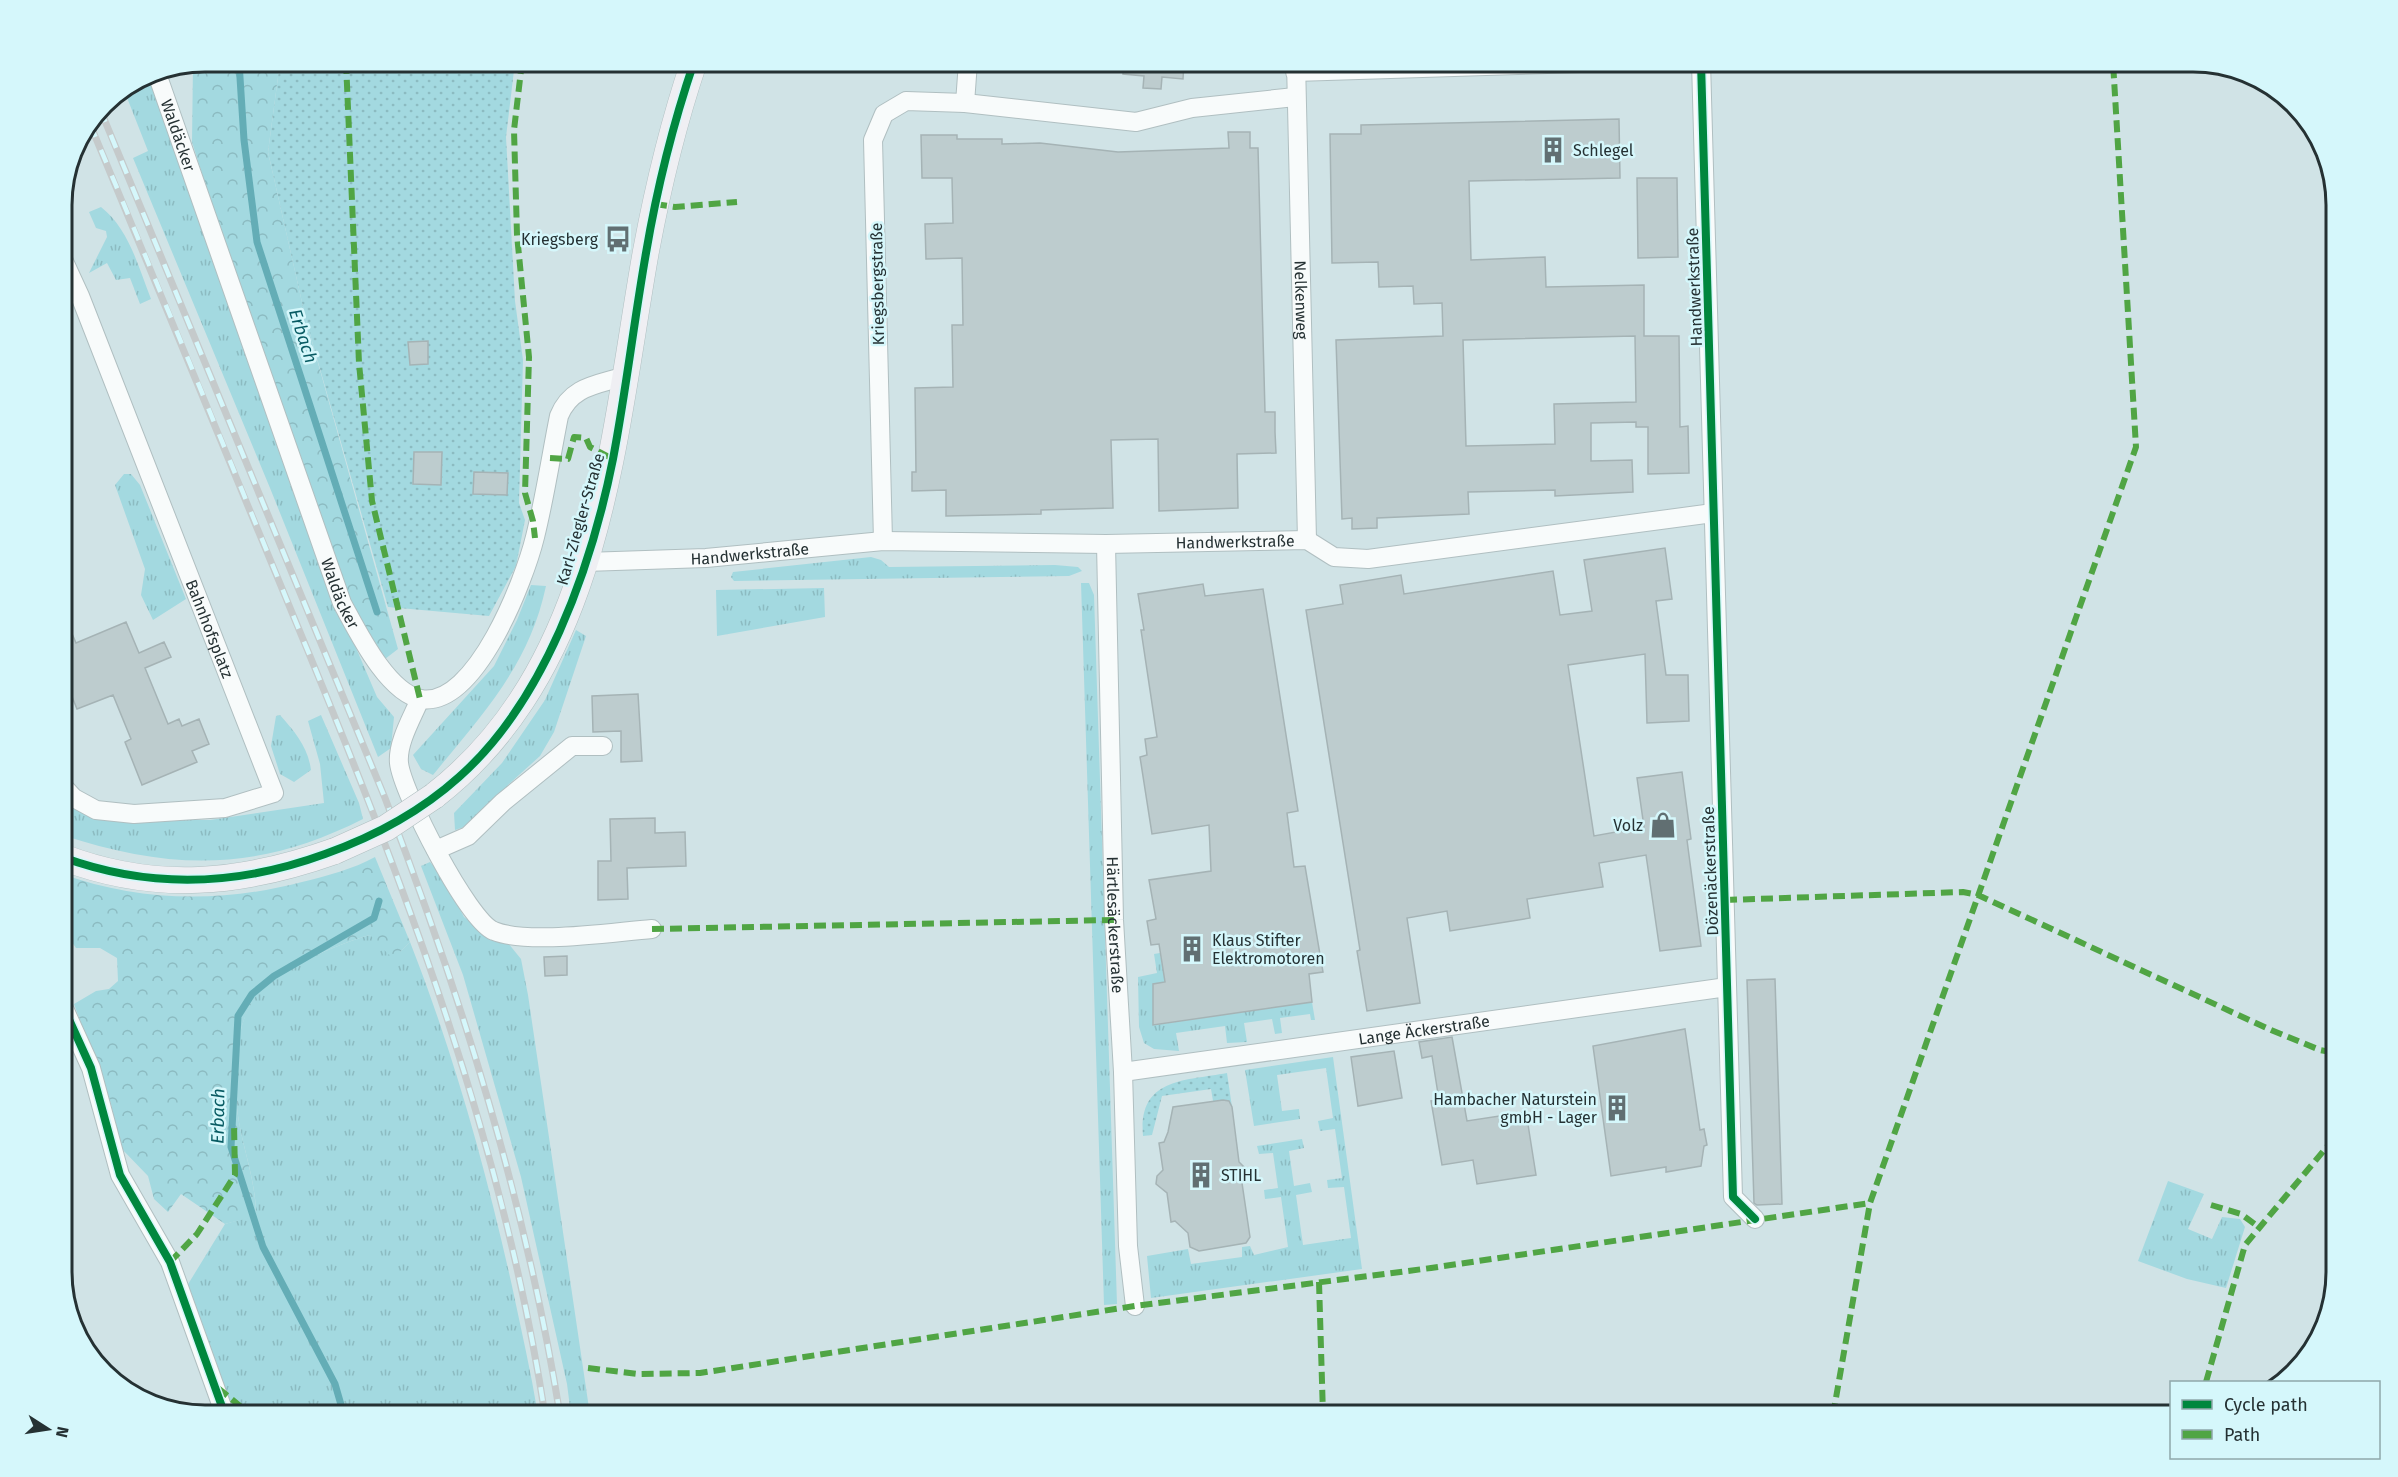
<svg xmlns="http://www.w3.org/2000/svg" width="2398" height="1477" font-family="'Fira Sans',sans-serif">
<style>
.grass{fill:url(#grass-tufts)}
.forest{fill:url(#forest-crowns)}
.park{fill:url(#park-dots)}
.lines{fill:none;stroke-linecap:round;stroke-linejoin:round}
.stream{stroke:#64adb6;stroke-width:7}
.building{fill:#bdccce;stroke:#a5b3b5;stroke-width:1.5;fill-rule:evenodd}
.street-casing{stroke:#b0bfc1;stroke-width:20}
.secondary-casing{stroke:#b0bfc1;stroke-width:27}
.street{stroke:#f8fbfb;stroke-width:18}
.secondary{stroke:#efeff3;stroke-width:26}
.rail-casing{stroke:#c5cacb;stroke-width:7}
.rail{stroke:#d5f7fb;stroke-width:4.5;stroke-dasharray:14;stroke-linecap:butt}
.secondary-bridge-casing{stroke:#b0bfc1;stroke-width:27;stroke-linecap:butt}
.secondary-bridge{stroke:#efeff3;stroke-width:26}
.quiet{stroke:#50a544;stroke-width:6;stroke-dasharray:12 6;stroke-linecap:butt}
.cycleway-casing{stroke:#d5f7fb;stroke-width:11}
.cycleway{stroke:#00873e;stroke-width:8}
.labels{text-anchor:middle;stroke-width:5;stroke-linejoin:round;paint-order:stroke}
.street-label{font-size:16px;fill:#253133;stroke:#d5f7fb}
.poi-label{font-size:16px;fill:#253133;stroke:#d5f7fb;text-anchor:start}
.water-label{font-size:18px;font-style:italic;fill:#085b63;stroke:#d5f7fb}
.rim{fill:none;stroke:#253133;stroke-width:3}
</style>
<defs>
<pattern id="grass-tufts" width="24" height="20" patternUnits="userSpaceOnUse" patternTransform="scale(1.5)"><rect width="24" height="20" fill="#a3d9e0"/><path d="M3 7l-1-3M5 7V3M7 7l1-3M15 17l-1-3M17 17v-4M19 17l1-3" fill="none" stroke="#8cbbc1"/></pattern>
<pattern id="forest-crowns" width="20" height="18" patternUnits="userSpaceOnUse" patternTransform="scale(1.5)"><rect width="20" height="18" fill="#a3d9e0"/><path d="M2 6a3 3 0 1 1 6 0M12 15a3 3 0 1 1 6 0" fill="none" stroke="#8cbbc1"/></pattern>
<pattern id="park-dots" width="8" height="8" patternUnits="userSpaceOnUse" patternTransform="scale(1.5)"><rect width="8" height="8" fill="#a3d9e0"/><path d="M2 2h.1M6 6h.1" fill="none" stroke="#8cbbc1" stroke-width="1.8" stroke-linecap="round"/></pattern>
</defs>
<rect width="100%" height="100%" fill="#d0e3e6"/>
<path class="grass" d="M148,74L333,594L377,697L394,717L391,748L378,757L270,488L133,158L148,151L124,90Z
M101,207C129,229 138,266 151,299L140,304L130,278L116,280L107,263L89,273L107,237L106,231L96,228L89,212Z
M124,474H131L140,485L186,599L153,620L141,595L145,569L115,485Z
M871,557L881,560L889,567L1055,565L1078,567L1082,571L1069,576L734,581L731,577L733,572Z
M1081,583H1089L1094,595L1117,1304L1104,1305Z
M531,585L546,586C529,666 483,713 433,775L421,769L413,755L494,666L517,620Z
M824,588L825,617L717,636L716,590Z
M576,630L586,636L554,732L540,756L509,784L486,812L470,825L455,830L454,813L502,763L545,700Z
M280,715C295,732 308,747 311,770L294,782L280,774L271,746L276,716Z
M321,715L359,803L363,819C258,872 172,871 62,835V795L135,820H210L324,803L320,764L308,721Z
M430,862L444,878L464,917L484,932L508,943L521,959L528,995L590,1415H571L567,1384L521,1177L463,975L421,866Z
M370,935L400,952L410,942C454,1054 486,1170 512,1286C521,1329 531,1372 538,1415H225L182,1294L225,1224L256,1215C256,1178 241,1145 237,1108C234,1072 234,1034 252,1001C270,971 338,944 370,935Z
M1160,953L1165,982L1153,985L1154,1025L1312,1002L1315,1020H1311L1310,1014L1280,1018L1282,1033L1275,1034L1272,1019L1244,1023L1247,1042L1227,1043L1225,1026L1176,1033L1179,1051L1154,1049L1144,1043L1139,1027L1138,977L1157,973L1154,954Z
M1333,1057L1362,1269L1151,1298L1147,1256L1188,1249L1191,1264L1242,1257V1247L1250,1246L1254,1255L1288,1247L1281,1197L1265,1199L1264,1190L1278,1188L1273,1153L1259,1154L1257,1146L1302,1139L1304,1148L1289,1151L1294,1186L1310,1183L1312,1192L1296,1195L1303,1245L1351,1238L1344,1187L1328,1188L1327,1180L1342,1178L1335,1129L1320,1131L1318,1121L1333,1118L1326,1068L1277,1075L1282,1111L1299,1109L1300,1119L1254,1126L1245,1070Z
M2168,1181L2204,1194L2188,1229L2212,1239L2222,1217L2240,1219L2245,1227L2226,1288L2187,1279L2138,1261Z"/>
<path class="forest" d="M205,62H280L268,152L306,320L398,649L385,659L345,593L245,310L192,142L193,64Z
M375,857L410,942L400,952L389,955L370,935C338,944 269,971 252,1002C234,1034 234,1072 237,1108C241,1145 256,1178 256,1216L225,1224L181,1194L168,1212L154,1199L148,1176L120,1147L111,1104L74,1004L96,991L109,989L118,981L117,958L100,948H76L62,928V874C140,902 222,903 302,882C327,876 353,869 375,857Z"/>
<path class="park" d="M280,62H515L506,137L515,301L523,360L519,503L525,520L516,566L489,616L388,607L306,320L268,152Z
M1227,1073L1232,1107L1226,1100L1213,1101L1211,1089L1162,1096L1152,1135L1143,1136C1138,1078 1184,1081 1227,1073Z"/>
<g class="lines">
<path class="stream" d="M239,62L244,140L257,242L377,612
M344,1415L335,1384L263,1247L231,1147L238,1016L252,994L274,976L374,918L379,901"/>
</g>
<path class="building" d="M1124,62H1184L1183,79L1162,77L1161,89L1143,88L1144,76L1123,74Z
M1619,119L1620,178L1469,181L1471,260L1545,257L1546,287L1644,285V336H1679L1680,427L1688,426L1689,473L1648,474V427H1636V422L1591,423V461L1632,460L1633,492L1555,496V490L1468,492L1469,514L1377,518V528L1352,529V518L1342,519L1336,340L1443,336L1442,303L1414,304L1413,286L1379,287L1378,262L1332,263L1330,134H1361V125ZM1635,336L1636,402L1554,404L1555,444L1466,446L1463,340Z
M1228,132H1250V148H1258L1265,412H1275V432L1276,453L1237,454L1238,508L1159,511L1158,439L1111,440L1113,508L1041,510V514L946,516V490L912,491V472H916L915,388L953,387L952,325H963L962,258L926,259L925,224L953,223L952,178H922L921,135H957V139H1002V144L1040,143L1118,152L1229,148Z
M1637,178H1677L1678,257L1638,258Z
M428,341V364L410,365L408,342Z
M414,452H442L441,485L413,484Z
M474,472L508,473L507,495L473,494Z
M1665,548L1672,599L1656,601L1666,675H1688L1689,721L1647,723L1645,654L1568,665L1594,836L1644,827L1637,778L1682,772L1691,839L1687,840L1701,946L1660,951L1646,855L1599,863L1603,887L1527,899L1530,918L1450,931L1447,911L1407,918L1420,1003L1367,1011L1357,951L1360,950L1306,610L1343,604L1340,585L1401,575L1404,594L1553,571L1560,615L1592,611L1584,560Z
M1203,584L1205,596L1263,589L1298,811L1287,813L1294,867L1305,866L1323,972L1309,974L1312,1002L1153,1025V984L1165,982L1159,944L1151,945L1147,921L1156,919L1149,880L1211,871L1209,825L1152,834L1140,757L1147,755L1145,739L1157,737L1141,630H1144L1138,594Z
M62,610L76,643L126,622L139,653L164,642L171,657L145,668L168,724L179,719L182,726L199,719L209,744L192,751L197,762L142,785L125,742L131,739L113,695L77,709L62,672Z
M638,694L642,761L621,762V731L593,732L592,696Z
M655,818V833L685,832L686,866L627,868L628,899L598,900V861H611L610,819Z
M567,956V975L545,976L544,957Z
M1775,979L1782,1204L1757,1205L1754,1203L1747,980Z
M1685,1029L1700,1130L1704,1129L1707,1145L1704,1146L1701,1166L1666,1172V1167L1611,1176L1593,1046Z
M1452,1037L1467,1121L1526,1112L1536,1175L1477,1184L1473,1160L1442,1165L1431,1101L1439,1100L1432,1056L1422,1058L1419,1042Z
M1394,1051L1402,1098L1358,1106L1351,1057Z
M1223,1100L1229,1101L1232,1107L1239,1162L1247,1170L1242,1183L1250,1237L1246,1243L1199,1251L1190,1247L1188,1233L1175,1221L1171,1222L1167,1193L1156,1184L1157,1176L1163,1170L1159,1143L1164,1142L1168,1132L1173,1107Z"/>
<g class="lines">
<g class="street-casing">
<g id="street">
<path id="s1" d="M1296,62L1307,540"/>
<path d="M1701,62L1733,1197L1755,1219"/>
<path id="s2" d="M156,71L342,603C357,630 387,693 421,699C476,708 525,578 535,537C545,497 551,456 559,416C571,386 597,385 625,376"/>
<path d="M1295,72L1611,62"/>
<path d="M965,103L968,62"/>
<path id="s3" d="M62,257L80,296L274,793L225,808L134,814L96,810L74,798L62,785"/>
<path d="M883,541L873,140L884,114L906,101L965,103L1136,122L1192,108L1295,97"/>
<path id="s4" d="M1106,544L1114,920L1123,1072L1128,1246L1135,1306"/>
<path id="s5" d="M585,562L706,558L883,541L1106,544L1307,540L1334,557L1368,559L1713,513"/>
<path d="M420,699C412,718 397,743 399,763C402,792 468,921 494,931C528,945 612,932 652,929"/>
<path d="M436,850L468,836L503,802L572,746H603"/>
<path d="M62,1004L91,1068L120,1175L170,1262L225,1415"/>
<path id="s6" d="M1123,1072L1727,987"/>
</g>
</g>
<g class="secondary-casing">
<path id="secondary" d="M434,796C600,667 612,442 646,251C658,187 673,124 694,62
M62,857C156,893 242,884 335,851"/>
</g>
<use href="#street" class="street"/>
<use href="#secondary" class="secondary"/>
<g class="rail-casing">
<path id="rail" d="M100,109L385,798C462,998 526,1203 560,1415
M90,124C159,287 226,451 293,615C401,875 502,1135 545,1415"/>
</g>
<use href="#rail" class="rail"/>
<g class="secondary-bridge-casing">
<path id="secondary-bridge" d="M335,851L386,828L434,796"/>
</g>
<use href="#secondary-bridge" class="secondary-bridge"/>
<path class="quiet" d="M346,62L359,363L372,501L420,699
M522,62L514,130L517,235L529,357L525,493L533,521L535,538
M655,204L675,207L737,202
M550,458L568,459L574,437L586,438L590,447L613,459
M1725,900L1963,892L1978,895L2271,1030L2320,1050L2336,1053
M652,929L1114,920
M2211,1205L2241,1214L2260,1228
M170,1262L197,1234L235,1175L234,1123
M1319,1282L1323,1415
M588,1368L638,1374L700,1373L1135,1306L1431,1268L1870,1203
M2206,1382L2245,1245L2336,1136
M218,1388L251,1415
M1833,1415L1870,1203L2136,447L2113,62"/>
<g class="cycleway-casing">
<path id="cycleway" d="M1701,62L1733,1197L1755,1219
M62,857C149,889 238,886 325,854C373,837 420,812 459,777C544,702 591,569 613,459C626,391 634,321 646,253C657,188 673,124 694,62
M62,1004L91,1068L120,1175L170,1262L225,1415"/>
</g>
<use href="#cycleway" class="cycleway"/>
</g>
<defs>
<g id="building-bare" transform="scale(2.07)"><path d="M-4-6H4V6H1V3H-1V6H-4ZM-2.5-4.3h1.7v1.8h-1.7ZM.8-4.3h1.7v1.8H.8ZM-2.5-1h1.7V.8h-1.7ZM.8-1h1.7V.8H.8Z" fill="#616f72" stroke="#d5f7fb" stroke-width="2.5" paint-order="stroke"/></g>
<g id="bus-bare" transform="scale(2.07)"><path d="M-5-6H5V4H4V6H2V4H-2V6H-4V4H-5ZM-3.5-4V0h7V-4ZM-3.5 1.2v1.5H-2V1.2ZM2 1.2v1.5H3.5V1.2Z" fill="#616f72" stroke="#d5f7fb" stroke-width="2.5" paint-order="stroke"/></g>
<g id="shop-bare" transform="scale(2.07)"><path d="M-5-2.5h2.3a2.7 3.5 0 0 1 5.4 0H5L5.5 6h-11ZM-1.5-2.5h3a1.5 2.3 0 0 0-3 0Z" fill="#616f72" stroke="#d5f7fb" stroke-width="2.5" paint-order="stroke"/></g>
</defs>
<g fill-rule="evenodd">
<use href="#building-bare" x="1553" y="150"/>
<use href="#bus-bare" x="618" y="239"/>
<use href="#shop-bare" x="1663" y="825"/>
<use href="#building-bare" x="1192" y="949"/>
<use href="#building-bare" x="1617" y="1108"/>
<use href="#building-bare" x="1201" y="1175"/>
</g>
<g class="labels">
<g class="street-label">
<text dy="6" stroke="none"><textPath href="#s2" startOffset="68">Waldäcker</textPath></text>
<text transform="translate(877 284) rotate(-91)" y="6">Kriegsbergstraße</text>
<text transform="translate(1694 287) rotate(-92)" y="6">Handwerkstraße</text>
<text dy="6" stroke="none"><textPath href="#s1" startOffset="238">Nelkenweg</textPath></text>
<text transform="translate(580 519) rotate(-74)" y="6">Karl-Ziegler-Straße</text>
<text dy="6" stroke="none"><textPath href="#s5" startOffset="651">Handwerkstraße</textPath></text>
<text dy="6" stroke="none"><textPath href="#s5" startOffset="165">Handwerkstraße</textPath></text>
<text dy="6" stroke="none"><textPath href="#s2" startOffset="554">Waldäcker</textPath></text>
<text dy="6" stroke="none"><textPath href="#s3" startOffset="400">Bahnhofsplatz</textPath></text>
<text transform="translate(1710 871) rotate(-92)" y="6">Dözenäckerstraße</text>
<text dy="6" stroke="none"><textPath href="#s4" startOffset="381">Härtlesäckerstraße</textPath></text>
<text dy="6" stroke="none"><textPath href="#s6" startOffset="304">Lange Äckerstraße</textPath></text>
</g>
<g class="poi-label">
<text x="1573" y="156">Schlegel</text>
<text x="598" y="245" text-anchor="end">Kriegsberg</text>
<text x="1643" y="831" text-anchor="end">Volz</text>
<text x="1212" y="946">Klaus Stifter<tspan x="1212" dy="18">Elektromotoren</tspan></text>
<text x="1597" y="1105" text-anchor="end">Hambacher Naturstein<tspan x="1597" dy="18">gmbH - Lager</tspan></text>
<text x="1221" y="1181">STIHL</text>
</g>
<g class="water-label">
<text transform="translate(303 336) rotate(72)" y="6">Erbach</text>
<text transform="translate(218 1116) rotate(-89)" y="6">Erbach</text>
</g>
</g>
<path d="M0 0H2398V1477H0ZM205 72H2193A133 133 0 0 1 2326 205V1272A133 133 0 0 1 2193 1405H205A133 133 0 0 1 72 1272V205A133 133 0 0 1 205 72Z" fill="#d5f7fb" fill-rule="evenodd"/>
<path class="rim" d="M205 72H2193A133 133 0 0 1 2326 205V1272A133 133 0 0 1 2193 1405H205A133 133 0 0 1 72 1272V205A133 133 0 0 1 205 72Z"/>
<rect x="2170" y="1381" width="210" height="78" fill="#d5f7fb" stroke="#8fa8ab" stroke-width="1.5"/>
<rect x="2182" y="1400" width="30" height="9" fill="#00873e" stroke="#8fa8ab" stroke-width="1.5"/>
<text x="2224" y="1411" font-size="18" fill="#253133">Cycle path</text>
<rect x="2182" y="1430" width="30" height="9" fill="#50a544" stroke="#8fa8ab" stroke-width="1.5"/>
<text x="2224" y="1441" font-size="18" fill="#253133">Path</text>
<g transform="translate(48 1429) rotate(102)" stroke="#d5f7fb" stroke-width="4.5" paint-order="stroke">
<path d="M0-4.5L10 22L0 15L-10 22Z" fill="#253133"/>
<text y="-9" font-size="16" font-weight="bold" text-anchor="middle" fill="#253133">N</text>
</g>
</svg>
